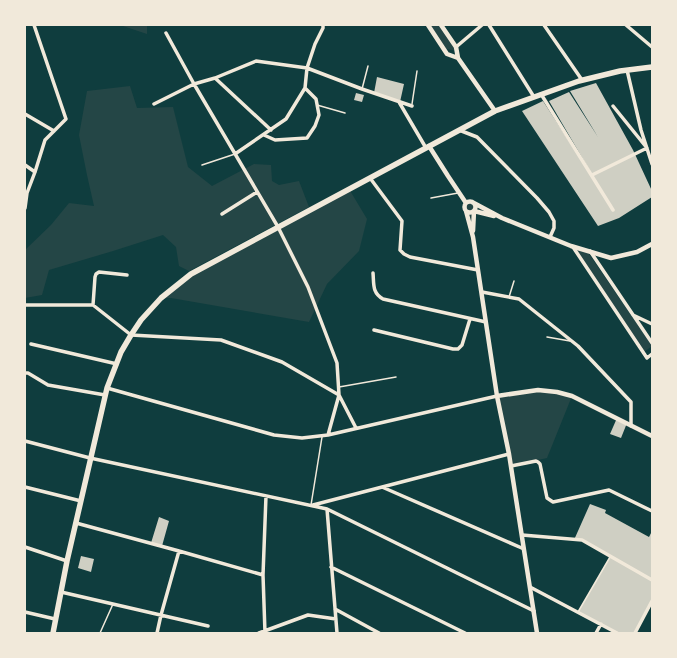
<svg xmlns="http://www.w3.org/2000/svg" width="677" height="658" font-family="Lato,sans-serif">
<style>
.green{fill:#244646}
.building{fill:#cfcfc3}
.lines{fill:none;stroke-linecap:round;stroke-linejoin:round}
.service{stroke:#f1e9da;stroke-width:1.5}
.minor{stroke:#f1e9da;stroke-width:3.5}
.tertiary{stroke:#f1e9da;stroke-width:4.5}
.primary{stroke:#f1e9da;stroke-width:5.5}
</style>
<rect width="100%" height="100%" fill="#0f3d3e"/>
<path class="green" d="M120,25H147V34Z
M430,25H441L459,51L446,49Z
M130,86L137,108L173,107L188,167L212,186L254,164L271,165L272,181L279,185L299,181L309,207L189,271L179,266L176,247L163,235L113,251L49,270L42,295L25,298V250L51,225L69,203L94,206L87,175L79,135L87,91Z
M349,189L367,219L359,251L327,284L309,322L171,298H162L191,274Z
M468,202H471L501,218L474,211L473,236L464,208L465,204Z
M574,247L587,251L652,346L644,352Z
M538,390L572,396L547,458L511,466L497,396Z"/>
<path class="building" d="M377,77L404,84L400,102L374,93Z
M596,83L633,150L652,191V197L619,218L598,226L522,111L543,101L607,200L549,101L569,92L598,137L570,91Z
M356,93L364,95L362,102L354,100Z
M617,418L627,423L621,438L610,434Z
M590,504L606,510L605,513L649,537L652,531V600L635,633H617L578,612L610,557L582,540H574Z
M159,517L169,521L162,546L151,543Z
M81,556L94,559L91,572L78,568Z"/>
<g class="lines">
<path class="service" d="M362,89L368,66
M412,104L417,71
M317,105L345,113
M202,165L235,154
M431,198L458,193
M509,297L514,281
M547,337L570,341
M339,387L396,377
M311,505L322,437
M578,612L610,557
M100,633L113,604"/>
<path class="minor" d="M489,25L534,97
M544,25L582,80
M626,25L652,47
M166,33L194,84L278,227L308,287L337,363L339,395L356,428
M456,47L482,25
M627,70L641,130L652,164
M215,78L271,130
M541,94L613,210
M399,102L426,148
M154,104L194,84L215,78L256,61L307,68L362,89L412,106
M25,114L54,131
M459,130L477,137L537,198L549,212L554,221V228L550,237
M264,135L275,140L307,138L315,126L319,115L316,99L305,88
M235,154L286,119L305,88L307,68L315,44L323,28V25
M25,165L35,172
M592,175L647,148L613,106
M370,178L402,221L400,250L404,254L410,257L478,270
M25,208L27,193L35,172L45,140L66,119L34,25
M222,214L257,192
M573,247L647,358L652,354
M590,251L652,343
M373,273C374,284 372,293 383,299L486,322
M482,292L519,299L578,346L631,402V426
M25,305H93L131,335L221,340L282,362L339,395
M93,305L95,277L96,274L99,272L127,275
M633,315L652,324
M374,330L453,349H458L462,345L470,319
M31,344L117,364
M25,373H28L48,385L105,395
M107,388L274,435L302,438L328,435L497,396
M328,435L339,395
M25,441L90,458L327,509L534,611
M511,466L536,461L538,462L540,464L547,498L553,502L609,490L652,511
M25,487L81,501
M382,487L524,549
M313,505L509,454
M327,509L337,633
M76,523L179,551L263,575
M522,535L582,540L652,580
M25,547L67,561
M331,567L465,633
M530,587L617,633
M61,592L208,626
M335,609L379,633
M25,612L55,619
M157,633L161,615L179,551
M259,633L308,615L336,619
M265,633L263,575L266,496
M596,633L601,624
M635,633L652,601"/>
<path class="tertiary" d="M428,25L447,54L458,58
M441,25L456,47L458,58L495,111
M429,146L448,176L466,203
M464.5 207a5.5 5.5 0 1 1 11 0a5.5 5.5 0 1 1-11 0Z
M472,202L502,218L571,246L611,258L637,252L652,244
M466,211L473,237L497,396L509,454L537,633
M473,231L474,211L494,216
M497,396L538,390L557,392L572,396L652,436"/>
<path class="primary" d="M53,633L67,561L107,388L121,352L131,335L141,320L161,298L191,274L495,111L579,81L620,71L652,67"/>
</g>
<rect width="677" height="658" fill="none" stroke="#f1e9da" stroke-width="52"/>
</svg>
